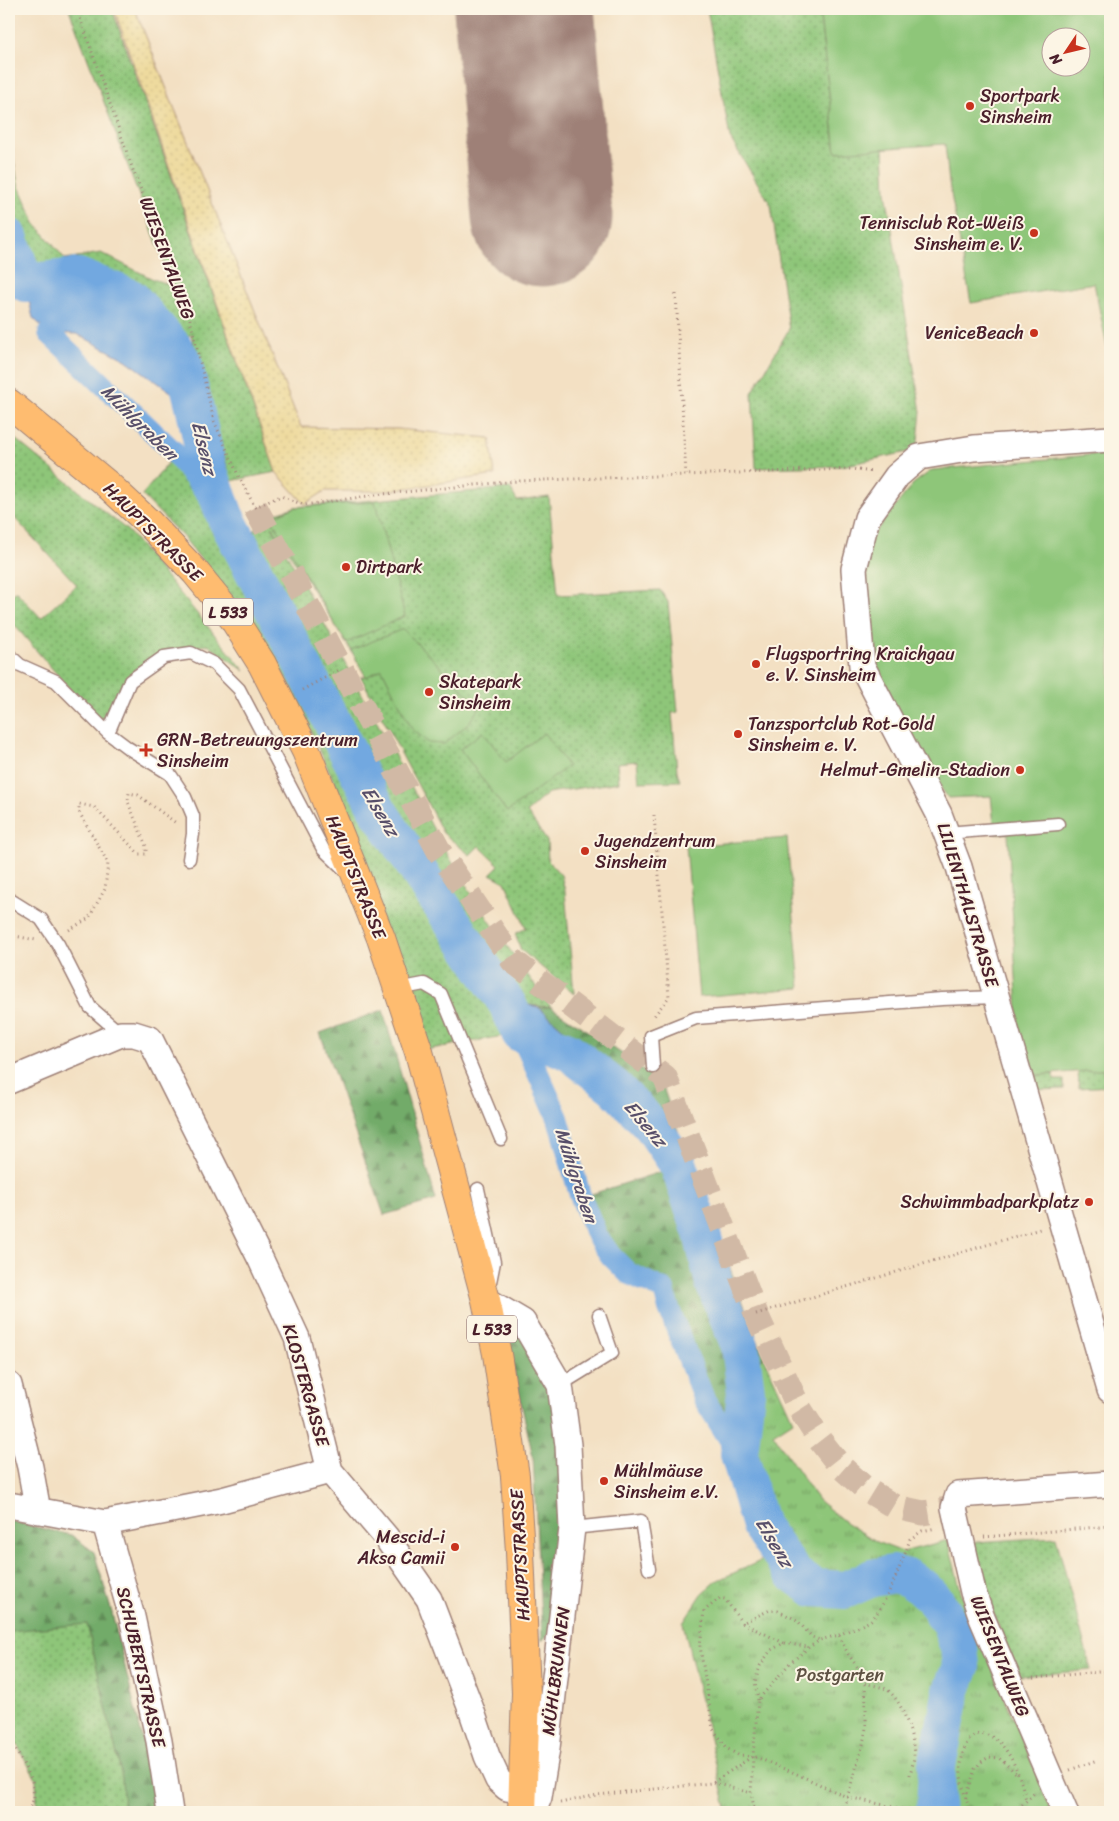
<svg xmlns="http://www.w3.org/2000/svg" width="1119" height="1821" font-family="Sriracha,sans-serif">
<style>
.grass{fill:url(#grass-dots);stroke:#6c7252}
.forest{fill:url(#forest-firs);stroke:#5e654a}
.sand{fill:url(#sand-dots);stroke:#9c7c64}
.park{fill:url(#park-tufts);stroke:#6c7252}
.pitch{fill:#8ec679;stroke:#6c7252;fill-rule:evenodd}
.water{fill:#72a8e0;stroke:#5e6486}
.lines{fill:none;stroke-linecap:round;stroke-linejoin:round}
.canal{stroke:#72a8e0;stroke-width:22}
.river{stroke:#72a8e0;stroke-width:38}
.runway{stroke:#9e8077;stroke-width:141}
.street-tunnel{stroke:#d1b9a5;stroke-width:25;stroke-dasharray:25 12;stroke-linecap:butt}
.lane-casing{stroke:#9e8077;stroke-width:15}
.street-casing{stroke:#9e8077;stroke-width:28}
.primary-casing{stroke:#9e8077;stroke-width:30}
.path{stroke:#9e8077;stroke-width:3;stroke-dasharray:1 4;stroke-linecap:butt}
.lane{stroke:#fff;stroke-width:12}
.street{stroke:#fff;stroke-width:25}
.primary{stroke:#febc70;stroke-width:28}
.poi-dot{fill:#c8321e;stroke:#fcf5e5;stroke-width:2}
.labels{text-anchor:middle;stroke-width:4;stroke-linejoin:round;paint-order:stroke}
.shield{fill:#fcf5e5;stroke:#7f5f63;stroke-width:1}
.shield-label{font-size:16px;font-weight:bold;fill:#4a1f2b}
.poi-label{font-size:18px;fill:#4a1f2b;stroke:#fcf5e5;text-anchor:start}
.street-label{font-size:18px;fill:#4a1f2b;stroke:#fcf5e5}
.park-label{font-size:18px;fill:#5e5142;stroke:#fcf5e5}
.water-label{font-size:19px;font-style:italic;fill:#584f6a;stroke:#fcf5e5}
</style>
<defs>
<pattern id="grass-dots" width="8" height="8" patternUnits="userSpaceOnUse" patternTransform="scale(1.25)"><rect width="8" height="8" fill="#8ec679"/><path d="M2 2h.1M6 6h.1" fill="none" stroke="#76a063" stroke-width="1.8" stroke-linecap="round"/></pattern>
<pattern id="forest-firs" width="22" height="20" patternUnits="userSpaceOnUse" patternTransform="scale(1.25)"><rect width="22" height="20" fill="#72ab69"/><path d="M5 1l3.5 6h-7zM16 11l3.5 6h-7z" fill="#608b57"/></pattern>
<pattern id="sand-dots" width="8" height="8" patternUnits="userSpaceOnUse" patternTransform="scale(1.25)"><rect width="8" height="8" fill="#eeda9e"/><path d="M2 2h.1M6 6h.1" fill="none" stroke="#cebb88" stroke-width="1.8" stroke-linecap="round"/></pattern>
<pattern id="park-tufts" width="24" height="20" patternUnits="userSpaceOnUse" patternTransform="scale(1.25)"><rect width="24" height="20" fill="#8ec679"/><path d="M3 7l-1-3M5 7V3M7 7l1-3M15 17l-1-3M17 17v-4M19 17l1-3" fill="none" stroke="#76a063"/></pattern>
</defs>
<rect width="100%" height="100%" fill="#fcf5e5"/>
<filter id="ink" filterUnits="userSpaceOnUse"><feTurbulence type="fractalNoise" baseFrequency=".02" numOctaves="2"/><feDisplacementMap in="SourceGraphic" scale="10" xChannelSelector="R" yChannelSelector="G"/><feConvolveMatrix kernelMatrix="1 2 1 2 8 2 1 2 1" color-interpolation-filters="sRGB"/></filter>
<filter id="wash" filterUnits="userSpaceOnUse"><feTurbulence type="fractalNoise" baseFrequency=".0096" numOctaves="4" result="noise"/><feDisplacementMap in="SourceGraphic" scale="20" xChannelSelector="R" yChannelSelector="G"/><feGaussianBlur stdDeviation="1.12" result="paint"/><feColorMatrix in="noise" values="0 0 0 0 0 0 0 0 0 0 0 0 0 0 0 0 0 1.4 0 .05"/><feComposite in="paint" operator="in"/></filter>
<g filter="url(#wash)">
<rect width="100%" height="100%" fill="#f3e0c3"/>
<path class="grass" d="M9,9H13L10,112L13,154L18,184L35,223L65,259L101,253L153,279L173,286L69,9H112L276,472L231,481L191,334L174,348L131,298L78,277L21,281L9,256Z
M707,9H819L836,152L884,147L886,192L921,412L917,450L842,466L756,468L752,393L789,329L771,205L730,138Z
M9,434L128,531L245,671L208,645L165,651L134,670L108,717L100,718L89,711L9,619V598L16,591L41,618L77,585L9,512Z
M173,457L238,552L266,516L295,507L510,488L517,501L549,497L558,595L660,590L668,602L678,712L672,713L677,771L680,781L639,782L637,761L617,763L619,782L548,793L527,812L547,841L548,861L561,875L565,891L574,994L521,950L515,934L526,928L505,882L490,874L499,865L479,846L470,855L443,833L361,677L366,676L351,650L272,526L417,797C453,872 502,940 551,1007L505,1003L520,1033L425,1050L337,788L288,682L251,622L184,538L142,495Z
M1110,1069V1086L1079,1088L1078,1071Z
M1053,1074L1054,1080H1064V1089L1034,1090L1029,1076Z
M9,1521L71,1535L94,1552L112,1613L150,1771L154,1812H34L37,1808L36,1779L9,1730Z
M1056,1537L1091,1670L1020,1676C1001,1633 981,1588 974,1542Z"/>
<path class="forest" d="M538,1007H551L630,1059L663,1087L685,1151L764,1357L747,1371V1451L740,1460L701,1405L655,1285L626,1279L596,1244L576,1199L679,1166L652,1126L614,1087L570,1035Z
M383,1010L436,1200L384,1215L320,1033Z
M502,1316L520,1324L554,1390L564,1503L553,1630L542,1641L533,1457Z
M9,1521L71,1535L94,1552L112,1613L150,1771L154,1812H124L122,1778L87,1624L9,1631Z"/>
<path class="sand" d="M114,9H135L301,427L398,429L490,438L495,475L387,491H325L305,504L276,472Z"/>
<path class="park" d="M764,1357L793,1421L773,1434L818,1500L845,1522L879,1543L903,1552L948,1540L962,1596L1034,1768L1051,1812H727L683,1623L702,1594L718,1580L774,1555L746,1518L740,1460L747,1451V1371Z"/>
<path class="pitch" d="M819,9H1110V362L1094,283L971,303L949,183L945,144L836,152ZM1052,38H1082V68H1052Z
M1110,453V1069L1026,1076L1020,1050L1008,833L995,834L991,796L948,798L911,744L876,680L865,597L868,541L913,484L932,470Z
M375,502L405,616L346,643L271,518L295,507Z
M403,629L480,707L468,724L444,744L429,743L412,729L382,669L366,677L351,650Z
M483,732L506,762L544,733L568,766L507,812L460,749Z
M787,838L800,988L699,997L686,846Z"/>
<path class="water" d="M78,277L131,298L174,348L183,362L195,409L126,360L77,334L49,333L33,318L25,283Z
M519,1003L538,1007L570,1035L614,1087L568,1051L520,1033L508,1005Z"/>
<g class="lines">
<path class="canal" d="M49,333L173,451L225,516
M520,1033L558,1118L580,1195L597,1236L611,1256L628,1273L664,1290L669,1309L704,1399L739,1454"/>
<path class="river" d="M9,237L25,283L78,277L131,298L174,348L183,362L195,409L207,466L225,516L379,812L508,1005L520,1033L568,1051L614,1087L652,1126L679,1166L702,1233L714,1283L740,1346L746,1392L739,1454L760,1526L795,1575L814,1588L845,1590L872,1578L893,1574L908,1578L923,1588L937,1603L950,1624L959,1647L961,1666L952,1690L937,1766L935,1812"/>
<path class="runway" d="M524,9L542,216"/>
</g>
</g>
<g filter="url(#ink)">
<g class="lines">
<path class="street-tunnel" d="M255,507L439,851L513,961L665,1077L756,1314L798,1406L819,1439L840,1466L867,1490L895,1507L923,1513L954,1508"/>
<g class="lane-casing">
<path id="lane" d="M9,655L20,665L56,681L108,733L128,748L170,774L185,797L193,816V834L189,859
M108,733L130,681L164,657L191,653L214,664L239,689L323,849L346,871
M946,833L1058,824
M9,899L41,919L58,944L90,1007L121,1034
M398,989L424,984L441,994L501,1139
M653,1067L651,1036L696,1018L942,999L996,997
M478,1189L494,1262L489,1287
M560,1385L612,1353L599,1315
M572,1528L641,1521L649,1569"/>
</g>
<g class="street-casing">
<path id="street" d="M1110,439L974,448L919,457L897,476L867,518L854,569L862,666L939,814L959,867L1110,1390
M9,1081L121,1034H134L150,1039L261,1260L297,1338L330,1471L386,1537L429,1599L471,1709L487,1756L498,1780L507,1788L522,1790
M486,1300L523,1322L560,1385L568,1445L572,1528L547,1748L539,1797L533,1812
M9,1385L30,1467L38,1511
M9,1505L105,1523L222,1500L330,1471
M105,1523L132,1617L159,1741L170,1812
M1065,1812L982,1618L973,1592L954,1508L958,1495L1110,1484"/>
</g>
<g class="primary-casing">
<path id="primary" d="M9,403L108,485L149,523L196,573L233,618L262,664L306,751L381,938L419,1052L486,1300L497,1354L515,1476L520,1552L526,1693L522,1812"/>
</g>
<path class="path" d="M77,9L133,170L185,298L214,421L239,477L255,507L281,496L304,505L383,494L517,481L851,469L873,472
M676,294L686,475
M302,690L341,669
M654,815L669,997L654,1016
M69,930L89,918L105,889L108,863L79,812V804L94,807L139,854H146V846L128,802L129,793L138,795L176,823
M9,935L36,940
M756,1314L1040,1229
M984,1537L1110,1526
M742,1623L725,1599L720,1598L704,1611L700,1646L713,1729L728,1749L738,1755L752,1756
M839,1635C849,1630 862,1626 871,1620C884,1610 905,1555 910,1539L922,1531L936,1528
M784,1643L742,1623L770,1610L778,1611L797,1620L812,1637L820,1640
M1033,1678L1110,1671
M865,1683C871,1685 878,1686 884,1688C902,1696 914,1738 914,1756C914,1762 911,1769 910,1775
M758,1700L755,1682L760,1666L771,1650L784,1643L807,1647
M9,1737L32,1780L34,1797L29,1812
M1070,1770L1097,1760
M713,1783L751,1793
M966,1798L975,1769L981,1762L989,1757L999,1758L1017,1774
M560,1803L597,1795L712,1783L753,1756L797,1774L847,1797L917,1812
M755,1812L751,1793L753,1756L758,1700L789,1664L808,1648L820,1640L839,1635L848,1654L858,1668L865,1683L866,1710V1728L863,1744L843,1812
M971,1812C962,1790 956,1768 966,1745C969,1738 976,1733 984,1734C1009,1739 1021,1779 1026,1800
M1015,1812L1034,1793"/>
<use href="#lane" class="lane"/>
<use href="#street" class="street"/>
<use href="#primary" class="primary"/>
</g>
</g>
<g class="poi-dot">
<circle cx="970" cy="106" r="5"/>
<circle cx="1034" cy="233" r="5"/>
<circle cx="1034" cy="333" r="5"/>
<circle cx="346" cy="567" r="5"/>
<circle cx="756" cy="664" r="5"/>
<circle cx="429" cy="692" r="5"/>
<circle cx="738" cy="734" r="5"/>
<path d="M143.5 742.5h5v5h5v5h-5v5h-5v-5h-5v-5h5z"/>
<circle cx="1020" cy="770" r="5"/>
<circle cx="585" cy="851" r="5"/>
<circle cx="1089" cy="1202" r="5"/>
<circle cx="604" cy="1481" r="5"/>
<circle cx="455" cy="1547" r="5"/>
</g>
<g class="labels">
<g class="shield">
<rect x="203" y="598.5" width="50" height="27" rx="4"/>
<rect x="467" y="1315.5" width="50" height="27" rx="4"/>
</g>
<g class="shield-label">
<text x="228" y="618">L 533</text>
<text x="492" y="1335">L 533</text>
</g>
<g class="poi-label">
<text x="980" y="102">Sportpark<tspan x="980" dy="21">Sinsheim</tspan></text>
<text x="1024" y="229" text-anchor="end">Tennisclub Rot-Weiß<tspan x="1024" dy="21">Sinsheim e. V.</tspan></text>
<text x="1024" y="339" text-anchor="end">VeniceBeach</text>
<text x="356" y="573">Dirtpark</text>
<text x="766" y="660">Flugsportring Kraichgau<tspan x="766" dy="21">e. V. Sinsheim</tspan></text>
<text x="439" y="688">Skatepark<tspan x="439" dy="21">Sinsheim</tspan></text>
<text x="748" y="730">Tanzsportclub Rot-Gold<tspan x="748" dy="21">Sinsheim e. V.</tspan></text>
<text x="157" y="746">GRN-Betreuungszentrum<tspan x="157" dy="21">Sinsheim</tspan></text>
<text x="1010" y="776" text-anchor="end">Helmut-Gmelin-Stadion</text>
<text x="595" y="847">Jugendzentrum<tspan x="595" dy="21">Sinsheim</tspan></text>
<text x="1079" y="1208" text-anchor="end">Schwimmbadparkplatz</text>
<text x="614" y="1477">Mühlmäuse<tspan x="614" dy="21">Sinsheim e.V.</tspan></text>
<text x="445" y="1543" text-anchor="end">Mescid-i<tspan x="445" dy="21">Aksa Camii</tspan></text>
</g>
<g class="street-label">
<text transform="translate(167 258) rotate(70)" y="6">WIESENTALWEG</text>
<text transform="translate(153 532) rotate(45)" y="6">HAUPTSTRASSE</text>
<text transform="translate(356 877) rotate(68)" y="6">HAUPTSTRASSE</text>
<text transform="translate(968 905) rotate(73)" y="6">LILIENTHALSTRASSE</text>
<text transform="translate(306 1385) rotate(74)" y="6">KLOSTERGASSE</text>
<text transform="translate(520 1555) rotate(-93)" y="6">HAUPTSTRASSE</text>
<text transform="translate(1000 1656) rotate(68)" y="6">WIESENTALWEG</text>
<text transform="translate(141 1667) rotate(77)" y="6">SCHUBERTSTRASSE</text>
<text transform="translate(556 1671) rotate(-83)" y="6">MÜHLBRUNNEN</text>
</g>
<g class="park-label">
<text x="840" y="1681">Postgarten</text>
</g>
<g class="water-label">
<text transform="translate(140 422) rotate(45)" y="7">Mühlgraben</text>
<text transform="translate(205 448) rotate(76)" y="7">Elsenz</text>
<text transform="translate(381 811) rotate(59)" y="7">Elsenz</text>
<text transform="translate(646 1123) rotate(50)" y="7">Elsenz</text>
<text transform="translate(577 1175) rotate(72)" y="7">Mühlgraben</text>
<text transform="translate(775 1542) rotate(59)" y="7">Elsenz</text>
</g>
</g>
<rect width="1119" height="1821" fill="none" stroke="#fcf5e5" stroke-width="30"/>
<g transform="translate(1066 52) rotate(235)"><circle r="24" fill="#fcf5e5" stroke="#b59f9b"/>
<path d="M0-4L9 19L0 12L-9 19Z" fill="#c8321e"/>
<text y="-8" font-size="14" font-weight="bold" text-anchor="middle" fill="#4a1f2b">N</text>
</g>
</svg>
